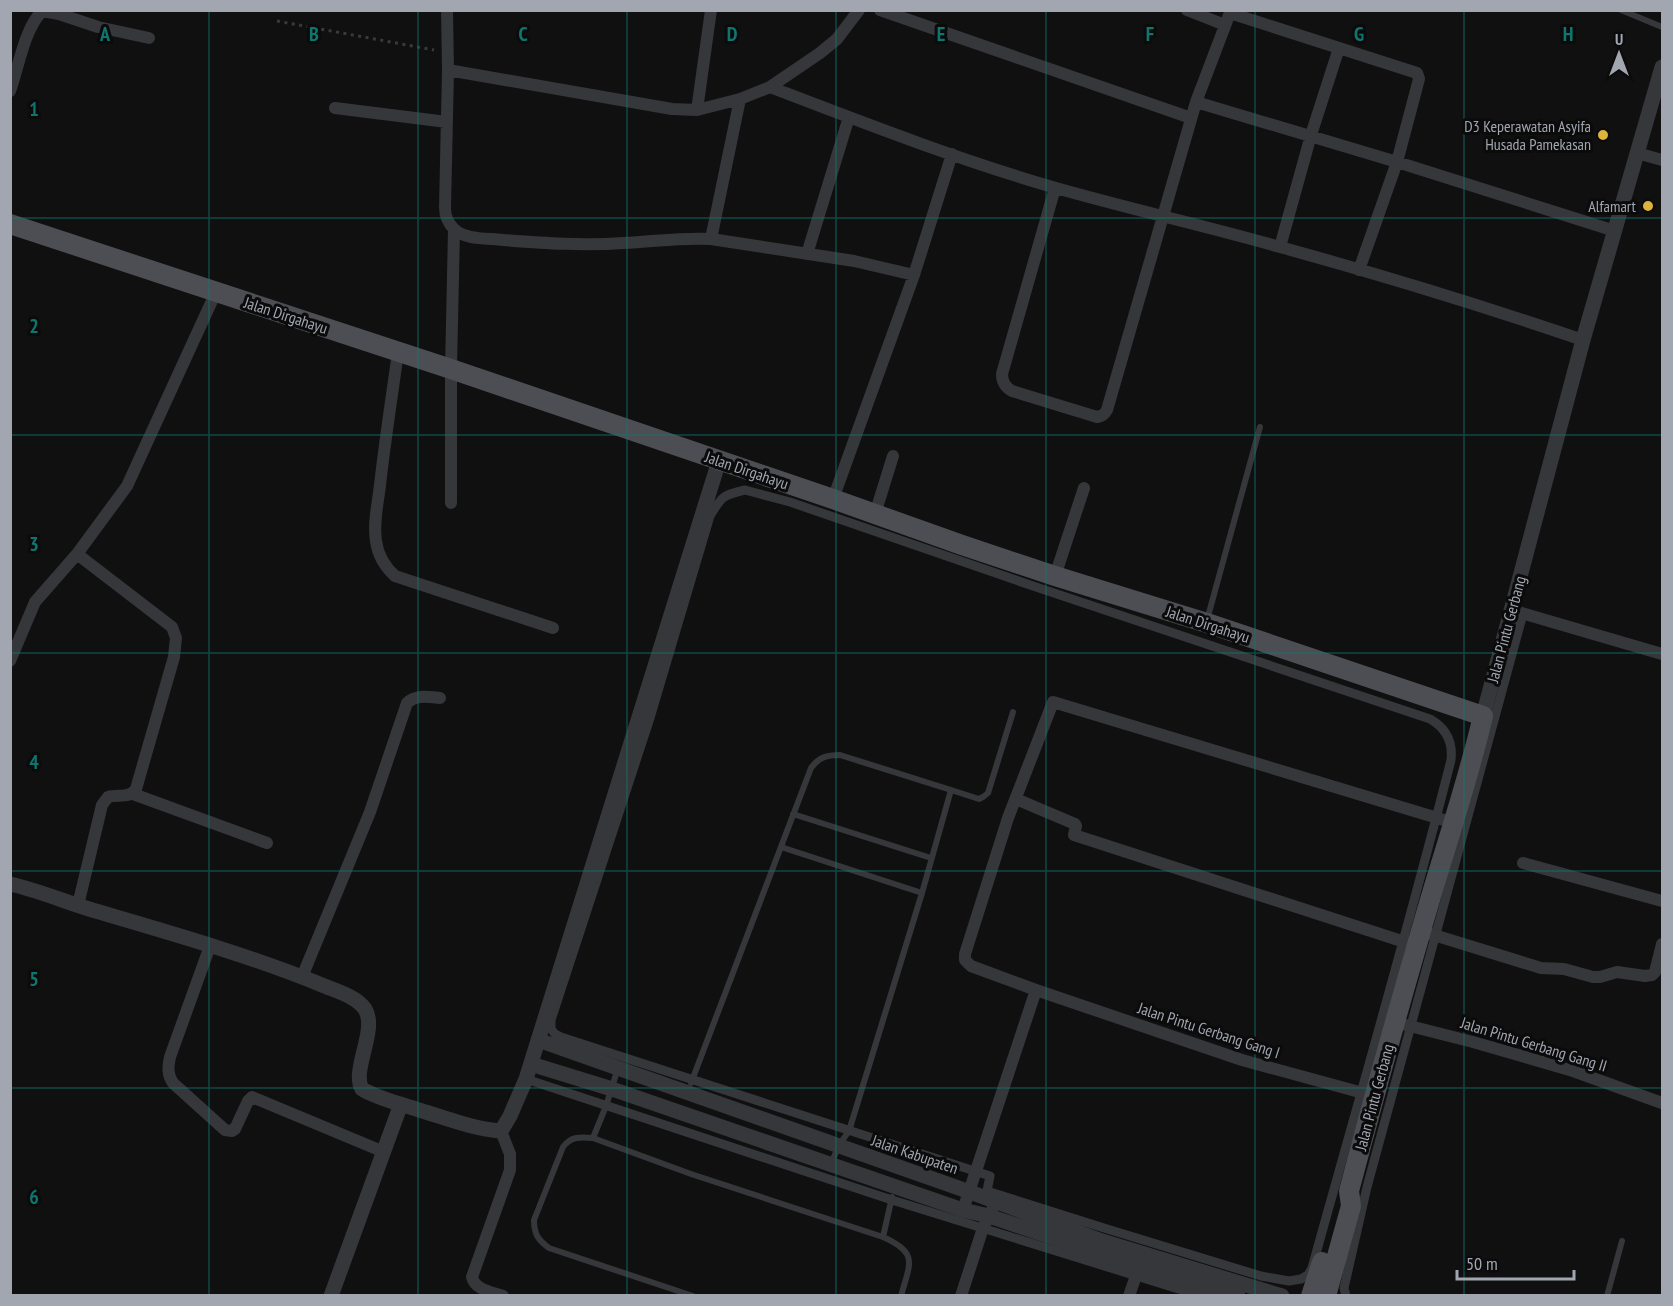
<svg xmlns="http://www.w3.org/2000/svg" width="1673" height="1306" font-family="'PT Sans Narrow',sans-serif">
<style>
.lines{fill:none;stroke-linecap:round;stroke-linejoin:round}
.path{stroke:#393a3e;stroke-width:3;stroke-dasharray:3 4.5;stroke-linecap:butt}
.service{stroke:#36373a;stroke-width:6}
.pedestrian{stroke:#36373a;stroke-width:9}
.minor{stroke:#36373a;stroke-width:12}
.tertiary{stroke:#36373a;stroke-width:15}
.primary{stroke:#4d4e54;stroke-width:20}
.grid{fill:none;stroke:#0f766e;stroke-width:1.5;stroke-opacity:0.55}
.poi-dot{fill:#ddb33b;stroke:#0b0b0c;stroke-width:2}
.labels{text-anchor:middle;stroke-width:6;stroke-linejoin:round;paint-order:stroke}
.poi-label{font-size:16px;fill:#a2a6b0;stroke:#0b0b0c;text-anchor:end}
.street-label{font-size:16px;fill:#a2a6b0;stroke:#0b0b0c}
.grid-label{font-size:20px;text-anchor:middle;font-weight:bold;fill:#0f766e;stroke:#0b0b0c;stroke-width:6;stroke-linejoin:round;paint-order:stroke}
</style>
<rect width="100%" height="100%" fill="#101011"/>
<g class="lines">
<path class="path" d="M277,21L434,50"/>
<path class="service" d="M1621,10L1662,27
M1207,620L1260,427
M951,790L979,799L983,797L988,793L1013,712
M793,814L931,858
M781,847L922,893
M618,1068L606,1106L593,1138L691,1174L883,1237L892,1197
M691,1083L811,768C819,757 827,755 840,755L951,790L922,893L849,1131L839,1145L831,1164
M593,1138C581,1137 571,1136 563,1147L534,1220C534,1234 538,1240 549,1248L693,1296
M883,1237C919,1253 910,1263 901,1296
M1607,1296L1622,1241"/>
<path class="pedestrian" d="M745,490L790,502L1033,586L1430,719C1446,728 1453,742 1451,760C1408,930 1359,1099 1312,1268L1308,1275L1301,1279L1289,1281L1261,1276L1104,1228L987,1191L990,1176L561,1037L555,1034L551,1029V1020L650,718L710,516C722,496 723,495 745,490Z
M526,1079L892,1200L1201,1296
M1346,1296L1344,1288L1367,1187L1523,614"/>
<path class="minor" d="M447,10L448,70L445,208C445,216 448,223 454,229C465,240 488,238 503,240C543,243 583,246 623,243C653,242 681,237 711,239L854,261L914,275
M880,10L1191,118
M1187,10L1225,25
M1230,13L1417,73L1419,79L1397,162L1359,270
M448,70L672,109L697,110L740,99L770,87L820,53L837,39L859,10
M770,87C864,123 959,160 1056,188C1130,209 1206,226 1280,247C1382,275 1483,306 1583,340
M10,91C19,66 24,30 42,11L59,14L98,27L149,38
M1196,102L1397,162L1615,231
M335,108L447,122
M697,110L711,10
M1637,153L1662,160
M1055,188L1002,374C1002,382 1005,387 1012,391L1097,417C1102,416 1104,415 1107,410L1196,102L1231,10
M711,239L740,99
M1280,247L1311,135L1339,48
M807,254L849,117
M398,352C392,396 385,440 380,485C378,503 373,523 376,541C378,556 384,566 395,576L553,628
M833,499L914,275L952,154
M451,503V369L454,230
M875,514L893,456
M77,554L172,627L176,638L174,657L136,789C129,799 119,794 108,797L102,805L78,905
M1055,576L1084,488
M1511,610L1662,654
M10,661L35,602L77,554L127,486L216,292
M133,794L267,843
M1016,799L1075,824L1076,826L1074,835L1417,946
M1523,863L1662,901
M1421,931L1541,968L1564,969L1593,977H1600L1617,972L1645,976L1652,975L1655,972L1662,944
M210,946L170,1057C168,1067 167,1074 173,1083L225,1130L232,1131L235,1129L248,1101L252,1097L384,1152
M302,977L370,812L407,703C416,694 429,697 440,698
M1394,1022L1473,1042L1573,1071L1662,1103
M1374,1096L1242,1060L1036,990L971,966L965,960V954L1008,818L1053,702L1454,823
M501,1131L510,1154V1170L472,1277C475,1290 492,1292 503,1296
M963,1210L1036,990
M961,1296L983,1228L993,1208
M1129,1296L1139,1267"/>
<path class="tertiary" d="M1483,716L1583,340L1662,67
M10,884C37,890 63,901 89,909C167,932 246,954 322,985C336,991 356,996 365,1009C378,1030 351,1070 362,1089C379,1099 401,1104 419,1110C446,1118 473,1129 501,1131L510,1116L526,1079L719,461
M538,1040L970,1192L1102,1241L1282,1296
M531,1064L612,1089L963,1210L989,1216L1139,1267L1238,1296
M331,1296L401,1104"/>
<path class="primary" d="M10,224L451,369L833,499L962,545L1055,576L1207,623L1483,716C1466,789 1441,859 1421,931C1396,1017 1372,1104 1349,1191L1351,1206L1326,1296
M1311,1296L1322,1262"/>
</g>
<path class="grid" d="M209,10V1296M418,10V1296M627,10V1296M836,10V1296M1046,10V1296M1255,10V1296M1464,10V1296M10,218H1662M10,435H1662M10,653H1662M10,871H1662M10,1088H1662"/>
<g class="poi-dot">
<circle cx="1603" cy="135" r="6"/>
<circle cx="1648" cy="206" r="6"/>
</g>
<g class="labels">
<g class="poi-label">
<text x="1591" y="132">D3 Keperawatan Asyifa<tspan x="1591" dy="18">Husada Pamekasan</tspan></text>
<text x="1636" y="212">Alfamart</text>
</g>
<g class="street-label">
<text transform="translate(286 315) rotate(18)" y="6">Jalan Dirgahayu</text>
<text transform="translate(747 470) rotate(19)" y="6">Jalan Dirgahayu</text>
<text transform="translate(1208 624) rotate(18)" y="6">Jalan Dirgahayu</text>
<text transform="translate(1506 629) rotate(-75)" y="6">Jalan Pintu Gerbang</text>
<text transform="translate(1209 1030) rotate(18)" y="6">Jalan Pintu Gerbang Gang I</text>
<text transform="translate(1534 1044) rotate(17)" y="6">Jalan Pintu Gerbang Gang II</text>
<text transform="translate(1374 1097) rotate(-75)" y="6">Jalan Pintu Gerbang</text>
<text transform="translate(915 1154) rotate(19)" y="6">Jalan Kabupaten</text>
</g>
</g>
<g class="grid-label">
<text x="105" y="41">A</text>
<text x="314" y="41">B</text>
<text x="523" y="41">C</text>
<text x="732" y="41">D</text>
<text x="941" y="41">E</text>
<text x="1150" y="41">F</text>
<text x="1359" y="41">G</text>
<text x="1568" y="41">H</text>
<text x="34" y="116">1</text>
<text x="34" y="333">2</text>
<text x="34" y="551">3</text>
<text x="34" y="769">4</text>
<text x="34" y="986">5</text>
<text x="34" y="1204">6</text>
</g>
<rect width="1673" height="1306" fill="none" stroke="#a2a6b0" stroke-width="24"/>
<g transform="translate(1619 54)" stroke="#0b0b0c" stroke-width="4.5" paint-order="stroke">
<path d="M0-4.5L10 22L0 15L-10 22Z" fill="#a2a6b0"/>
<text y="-9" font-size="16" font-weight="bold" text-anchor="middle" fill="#a2a6b0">U</text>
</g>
<path d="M1457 1270v9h117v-9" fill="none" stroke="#a2a6b0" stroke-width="3"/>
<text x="1466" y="1270" font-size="18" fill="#a2a6b0" stroke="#0b0b0c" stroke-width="4.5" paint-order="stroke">50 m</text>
</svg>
